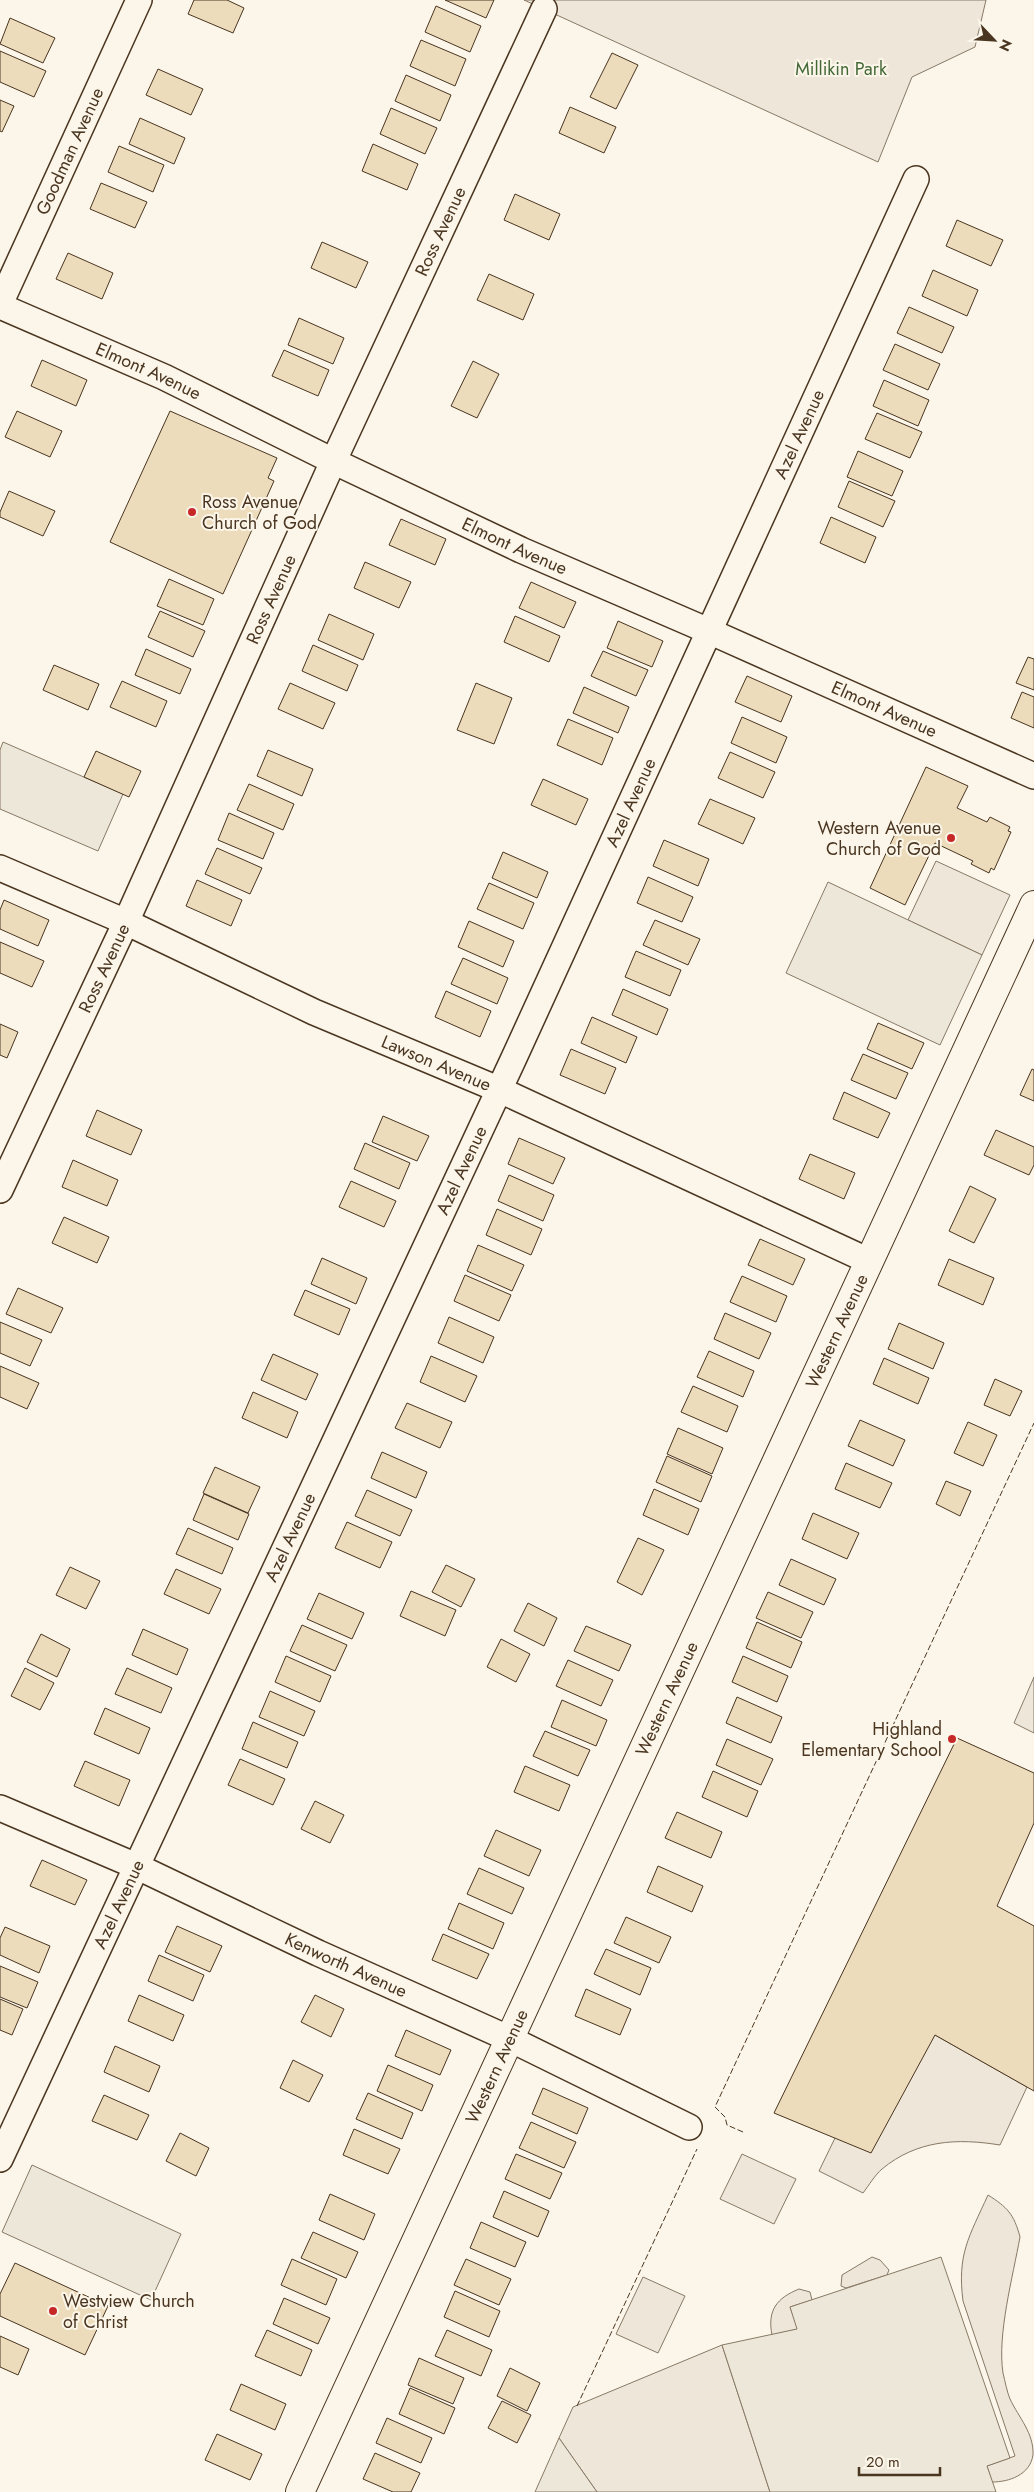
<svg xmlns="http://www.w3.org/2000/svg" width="1034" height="2492" font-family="Jost,sans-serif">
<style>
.green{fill:#ede6d9;stroke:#887966}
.parking{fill:#ede7d9;stroke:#887966}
.building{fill:#ecdcbc;stroke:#4a3520}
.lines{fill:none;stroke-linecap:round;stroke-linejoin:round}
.street-casing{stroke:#4a3520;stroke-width:28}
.secondary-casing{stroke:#4a3520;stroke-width:30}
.street{stroke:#fbf6e9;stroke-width:25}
.secondary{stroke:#fbf6e9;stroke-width:28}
.fence{stroke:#4a3520;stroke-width:1;stroke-dasharray:6 2.5;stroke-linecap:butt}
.poi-dot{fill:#c62828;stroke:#fbf6e9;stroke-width:2}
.labels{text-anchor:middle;stroke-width:4;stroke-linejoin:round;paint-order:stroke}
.park-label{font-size:18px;fill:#436837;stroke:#fbf6e9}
.street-label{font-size:18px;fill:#4a3520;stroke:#fbf6e9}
.poi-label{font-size:18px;fill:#4a3520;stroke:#fbf6e9;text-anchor:start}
</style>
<rect width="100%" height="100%" fill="#fbf6e9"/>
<path class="green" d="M524,0H986L975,47L912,77L878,162Z
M936,861L1010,895L982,955L908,920Z
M1034,1677V1733L1014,1723Z
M935,2035L1027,2087L1000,2145C957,2138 917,2140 882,2169C875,2175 869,2185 863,2193L819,2171L835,2138Z
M742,2154L796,2179L774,2224L720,2199Z
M988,2195C1007,2207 1014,2214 1020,2237C1013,2276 997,2335 1003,2373C1005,2381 1007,2392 1010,2399C1019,2418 1034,2433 1033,2455C1030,2475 1009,2482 992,2482L987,2466L1015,2456L963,2301C957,2254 969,2237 988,2195Z
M872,2257L880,2260L889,2270L887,2275L846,2288L841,2286L842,2275Z
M643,2277L685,2296L658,2353L616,2334Z
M799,2289L810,2292L812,2300L790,2307L798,2329L772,2335C767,2310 777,2298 799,2289Z
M722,2345L770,2492H597L559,2438L573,2407Z"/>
<path class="parking" d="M3,742L123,794L98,851L0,809V750Z
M828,882L982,955L940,1045L786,973Z
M32,2165L181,2234L151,2300L2,2232Z
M941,2257L1010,2458L987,2466L996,2492H770L722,2345L797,2329L790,2307Z
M559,2438L597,2492H535Z"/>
<path class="building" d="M194,0H227L244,8L233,33L188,14Z
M445,0H494L486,18Z
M436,6L481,26L470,52L425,32Z
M10,18L55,38L43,63L0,44Z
M421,40L466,59L455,86L410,66Z
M0,51L46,71L34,97L0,82Z
M612,53L638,65L616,109L590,97Z
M158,69L203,89L191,115L146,95Z
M406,75L451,95L440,121L395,101Z
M0,100L14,106L2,132L0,131Z
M570,107L616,127L604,153L559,133Z
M391,108L437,128L425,154L380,134Z
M140,118L185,138L174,164L129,144Z
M373,144L418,164L407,190L362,171Z
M119,146L164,165L153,192L108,172Z
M101,183L147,202L135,228L90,209Z
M515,194L560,214L549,240L504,220Z
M957,220L1003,240L991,266L946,246Z
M322,242L368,262L356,288L311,268Z
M68,253L113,273L102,299L56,279Z
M933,270L978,290L967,316L922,296Z
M489,274L534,294L523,320L477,300Z
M909,307L954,327L942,353L897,333Z
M299,318L344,338L333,364L288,345Z
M895,344L940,364L928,390L883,370Z
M284,350L329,370L318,396L272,376Z
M42,360L87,380L76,406L31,386Z
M473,361L499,374L477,418L451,406Z
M884,380L929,400L918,426L873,406Z
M17,411L62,431L50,457L5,437Z
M170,411L277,458L268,478L274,481L223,594L110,542Z
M877,413L922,432L910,458L865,439Z
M858,451L903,471L892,496L847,477Z
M849,481L895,501L883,527L838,507Z
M9,491L55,511L43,536L0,517V512Z
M831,517L876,537L865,563L820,543Z
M401,519L446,539L435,565L389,545Z
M365,562L411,582L399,608L354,588Z
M169,579L214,599L203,625L157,606Z
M531,582L576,602L564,628L519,608Z
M160,611L205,631L193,657L148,637Z
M329,614L374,634L363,660L318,640Z
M515,616L560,636L549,662L504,642Z
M618,621L663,641L652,667L607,648Z
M313,645L358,665L347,691L302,671Z
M146,649L191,669L180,694L135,675Z
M603,651L648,670L636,696L591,676Z
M1028,657L1034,659V690L1016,683Z
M54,665L99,684L88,710L43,690Z
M747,676L792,696L781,722L735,702Z
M122,681L167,701L156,727L110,707Z
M290,683L335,703L323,729L278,709Z
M476,683L512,698L494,744L457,730Z
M584,687L629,707L618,733L573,713Z
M1022,692L1034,697V728L1011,718Z
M742,717L787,737L776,763L731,743Z
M568,719L613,738L602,765L557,745Z
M268,750L313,769L302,796L257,776Z
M96,751L141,771L129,797L84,777Z
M730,752L775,772L763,798L718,778Z
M926,767L968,786L957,808L987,822L990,817L1010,827L1008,831L1011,832L994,870L991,868L989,873L971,864L973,861L935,843L905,905L870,888Z
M543,779L588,799L576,825L531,805Z
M249,784L294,804L283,830L237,810Z
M710,799L755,818L743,844L698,824Z
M229,813L274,833L263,859L218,840Z
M664,840L709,859L698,886L653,866Z
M217,848L262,868L250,894L205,874Z
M503,852L548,872L537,898L492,878Z
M648,877L693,897L682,922L637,903Z
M197,880L242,900L231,926L186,906Z
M489,883L534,903L523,929L477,909Z
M4,900L49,920L38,946L0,929V910Z
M655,920L700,939L688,965L643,945Z
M469,921L514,941L503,967L458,947Z
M0,942L44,961L32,987L0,973Z
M636,951L681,970L670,996L625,977Z
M463,958L508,978L497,1004L451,984Z
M623,989L668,1009L657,1035L612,1015Z
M446,991L491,1011L480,1037L435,1017Z
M592,1017L637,1037L626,1063L581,1043Z
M878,1023L924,1043L912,1069L867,1049Z
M0,1024L18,1032L7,1058L0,1055Z
M571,1049L616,1068L605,1094L560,1075Z
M863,1054L908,1073L896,1099L851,1080Z
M1032,1069L1034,1070V1101L1020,1095Z
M844,1092L890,1113L878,1138L833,1119Z
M97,1110L142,1130L131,1155L86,1136Z
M383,1116L429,1136L417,1161L372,1142Z
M996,1130L1034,1147V1165L1029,1175L984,1155Z
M519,1138L565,1158L553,1184L508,1164Z
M365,1143L410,1163L399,1189L354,1169Z
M810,1154L855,1173L844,1199L799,1179Z
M73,1160L118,1180L107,1206L62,1187Z
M509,1175L554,1195L543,1221L498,1201Z
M351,1181L396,1201L384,1227L339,1207Z
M970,1186L996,1199L974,1243L949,1231Z
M497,1209L542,1229L531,1255L486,1235Z
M64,1217L109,1237L97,1263L52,1243Z
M760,1239L805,1259L793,1285L748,1265Z
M478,1245L524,1265L512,1291L467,1271Z
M322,1258L367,1278L356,1304L311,1284Z
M949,1259L994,1278L983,1305L938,1285Z
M465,1275L511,1295L499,1321L454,1301Z
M742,1276L787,1296L776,1322L730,1302Z
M18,1288L63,1308L51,1333L6,1314Z
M305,1290L350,1309L339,1335L294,1315Z
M725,1313L771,1333L759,1359L714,1339Z
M449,1317L494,1337L483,1363L438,1343Z
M0,1322L42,1340L30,1366L0,1353Z
M899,1323L944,1343L933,1369L888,1349Z
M709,1351L754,1371L743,1397L697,1377Z
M273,1354L318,1374L306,1400L261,1380Z
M431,1356L477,1376L465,1402L420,1382Z
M884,1358L929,1378L918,1404L873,1384Z
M0,1366L39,1383L27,1409L0,1397Z
M995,1379L1022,1391L1010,1416L984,1405Z
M693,1386L738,1406L727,1432L681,1412Z
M253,1392L298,1412L287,1438L242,1418Z
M407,1403L452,1422L440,1448L395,1428Z
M860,1420L905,1440L893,1466L848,1446Z
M968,1422L997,1435L983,1466L954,1453Z
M678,1428L723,1448L712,1474L667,1454Z
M382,1452L427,1472L416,1498L371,1478Z
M667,1456L712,1476L701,1502L656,1482Z
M846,1463L892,1483L880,1508L835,1489Z
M215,1467L260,1487L248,1513L203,1493Z
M946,1481L971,1491L960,1516L936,1504Z
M654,1489L699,1509L688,1535L643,1515Z
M367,1490L412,1510L400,1536L355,1516Z
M204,1494L249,1514L238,1540L193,1520Z
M813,1513L859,1533L847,1559L802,1539Z
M347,1522L392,1542L380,1568L335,1548Z
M188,1528L233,1548L222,1574L176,1554Z
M638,1538L664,1550L642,1595L617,1582Z
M791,1559L836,1579L824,1605L779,1585Z
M446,1565L475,1579L461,1607L432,1592Z
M70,1567L100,1581L86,1609L56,1595Z
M176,1569L221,1589L209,1614L164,1594Z
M411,1591L456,1610L445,1636L400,1616Z
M768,1592L813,1612L801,1638L756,1618Z
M319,1593L364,1613L352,1639L307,1619Z
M528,1603L557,1618L544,1646L514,1631Z
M757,1622L802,1642L791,1668L746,1648Z
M302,1625L347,1645L335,1671L290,1651Z
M586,1626L631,1645L619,1671L574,1651Z
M143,1629L188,1649L177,1675L132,1655Z
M41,1634L70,1649L57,1677L27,1662Z
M501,1639L530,1654L516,1682L487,1667Z
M286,1656L331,1676L320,1702L275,1682Z
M743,1656L788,1676L777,1702L732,1682Z
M568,1660L613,1680L601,1706L556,1686Z
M25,1668L54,1683L40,1710L11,1696Z
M127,1668L172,1688L161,1713L115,1694Z
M270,1691L315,1711L304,1736L259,1717Z
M737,1697L782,1717L771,1743L726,1723Z
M562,1700L607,1720L596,1746L551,1727Z
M105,1708L150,1728L139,1754L94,1734Z
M253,1722L298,1742L287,1768L242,1749Z
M545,1731L590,1750L578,1776L533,1756Z
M957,1738L1034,1773V1823L997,1906L1034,1926V2091L935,2035L871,2153L774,2113Z
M727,1739L773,1759L761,1785L716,1765Z
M240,1759L285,1779L273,1805L228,1785Z
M85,1761L130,1780L119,1806L74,1786Z
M525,1766L570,1785L559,1811L514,1792Z
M713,1771L758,1791L747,1817L702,1797Z
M315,1801L344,1815L330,1843L301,1829Z
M677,1812L722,1832L711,1858L665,1838Z
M496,1830L541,1850L529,1876L484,1856Z
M42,1860L87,1880L75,1905L30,1886Z
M658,1866L703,1886L692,1912L647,1892Z
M479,1868L524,1888L512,1914L467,1894Z
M459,1903L504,1923L493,1949L448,1929Z
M626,1917L671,1937L659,1963L614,1943Z
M177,1926L222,1946L210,1972L165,1952Z
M5,1927L50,1946L39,1973L0,1955V1938Z
M443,1934L489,1954L477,1979L432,1960Z
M606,1949L651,1968L640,1995L594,1974Z
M159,1955L204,1975L193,2001L148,1981Z
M0,1966L38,1982L27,2008L0,1997Z
M586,1989L631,2009L620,2035L575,2016Z
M139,1995L184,2015L173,2041L128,2021Z
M315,1995L344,2009L331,2037L301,2022Z
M0,1999L23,2009L12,2035L0,2030Z
M406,2030L451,2050L440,2075L395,2056Z
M115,2046L160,2066L149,2092L104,2072Z
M293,2060L323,2075L309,2102L280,2088Z
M388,2065L433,2085L422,2111L377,2091Z
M543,2088L588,2108L577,2134L532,2114Z
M368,2093L413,2113L402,2139L356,2119Z
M104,2095L149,2115L137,2140L92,2121Z
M531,2122L576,2142L564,2168L519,2148Z
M354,2129L400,2149L388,2174L343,2155Z
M180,2133L209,2148L196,2176L166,2161Z
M516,2154L562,2173L550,2199L505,2179Z
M504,2191L549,2211L538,2237L493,2217Z
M330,2194L375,2214L364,2240L319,2220Z
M481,2222L526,2242L515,2267L470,2248Z
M313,2232L358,2252L346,2278L301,2258Z
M292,2259L337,2279L326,2305L281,2285Z
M466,2259L511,2279L499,2305L454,2285Z
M15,2263L108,2306L85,2355L0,2316V2294Z
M455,2291L500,2311L489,2337L444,2317Z
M284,2298L330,2318L318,2344L273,2324Z
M267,2330L312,2350L301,2376L255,2356Z
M447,2330L492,2350L481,2376L435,2356Z
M0,2336L29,2349L18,2375L0,2367Z
M419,2358L464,2378L453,2404L408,2385Z
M510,2368L540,2383L527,2411L497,2396Z
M241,2384L286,2404L275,2430L230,2410Z
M410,2388L455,2408L444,2434L399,2414Z
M502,2401L531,2415L517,2443L488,2428Z
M387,2418L432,2438L421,2463L376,2443Z
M217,2434L262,2454L250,2480L205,2460Z
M375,2453L420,2473L411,2492H393L363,2479Z"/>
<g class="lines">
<g class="street-casing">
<g id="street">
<path id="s1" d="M0,304L139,0"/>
<path id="s2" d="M0,306L164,377L333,461L521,550L711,632L1034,776"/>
<path id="s3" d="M0,868L126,922L314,1012L500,1090L869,1261"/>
<path id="s4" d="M0,1190L126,922L327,475L544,9"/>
<path id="s5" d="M0,1808L136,1866L318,1953L510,2039L689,2127"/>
<path id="s6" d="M0,2159L513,1060L916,179"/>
</g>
</g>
<g class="secondary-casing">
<g id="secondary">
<path id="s7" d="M300,2492L1034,905"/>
</g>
</g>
<use href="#street" class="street"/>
<use href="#secondary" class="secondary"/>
<path class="fence" d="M743,2132L727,2125L725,2117L715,2107L1034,1423
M577,2406L697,2149"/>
</g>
<g class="poi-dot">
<circle cx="192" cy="512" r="5"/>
<circle cx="951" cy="838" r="5"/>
<circle cx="952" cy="1739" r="5"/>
<circle cx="53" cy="2311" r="5"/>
</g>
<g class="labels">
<g class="park-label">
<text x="841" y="75">Millikin Park</text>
</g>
<g class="street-label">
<text dy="6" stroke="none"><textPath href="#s1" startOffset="168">Goodman Avenue</textPath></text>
<text dy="6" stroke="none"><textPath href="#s4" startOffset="1055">Ross Avenue</textPath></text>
<text dy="6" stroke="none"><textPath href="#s2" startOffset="162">Elmont Avenue</textPath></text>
<text dy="6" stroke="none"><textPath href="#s6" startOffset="1901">Azel Avenue</textPath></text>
<text dy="6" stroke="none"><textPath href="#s2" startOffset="568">Elmont Avenue</textPath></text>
<text dy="6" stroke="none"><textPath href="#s4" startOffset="650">Ross Avenue</textPath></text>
<text dy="6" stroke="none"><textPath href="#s2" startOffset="972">Elmont Avenue</textPath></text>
<text dy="6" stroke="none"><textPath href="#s6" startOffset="1496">Azel Avenue</textPath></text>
<text dy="6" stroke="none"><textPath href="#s4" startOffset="245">Ross Avenue</textPath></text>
<text dy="6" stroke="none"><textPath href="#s3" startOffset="478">Lawson Avenue</textPath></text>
<text dy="6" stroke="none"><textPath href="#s6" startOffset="1091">Azel Avenue</textPath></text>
<text dy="6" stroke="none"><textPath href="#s7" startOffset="1279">Western Avenue</textPath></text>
<text dy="6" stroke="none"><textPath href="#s6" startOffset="686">Azel Avenue</textPath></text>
<text dy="6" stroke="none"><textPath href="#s7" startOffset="874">Western Avenue</textPath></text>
<text dy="6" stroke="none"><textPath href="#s6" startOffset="281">Azel Avenue</textPath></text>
<text dy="6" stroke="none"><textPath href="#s5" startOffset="380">Kenworth Avenue</textPath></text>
<text dy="6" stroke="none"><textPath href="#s7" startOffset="469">Western Avenue</textPath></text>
</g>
<g class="poi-label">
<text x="202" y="508">Ross Avenue<tspan x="202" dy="21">Church of God</tspan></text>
<text x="941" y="834" text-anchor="end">Western Avenue<tspan x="941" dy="21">Church of God</tspan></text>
<text x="942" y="1735" text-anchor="end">Highland<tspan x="942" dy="21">Elementary School</tspan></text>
<text x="63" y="2307">Westview Church<tspan x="63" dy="21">of Christ</tspan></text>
</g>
</g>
<g transform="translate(994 40) rotate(115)" stroke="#fbf6e9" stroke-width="4" paint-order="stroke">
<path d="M0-4L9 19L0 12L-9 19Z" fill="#4a3520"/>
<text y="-8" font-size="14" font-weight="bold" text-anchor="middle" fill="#4a3520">N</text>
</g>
<path d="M859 2467v8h81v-8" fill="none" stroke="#4a3520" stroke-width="2.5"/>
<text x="866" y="2467" font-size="15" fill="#4a3520" stroke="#fbf6e9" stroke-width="4" paint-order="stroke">20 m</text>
</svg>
